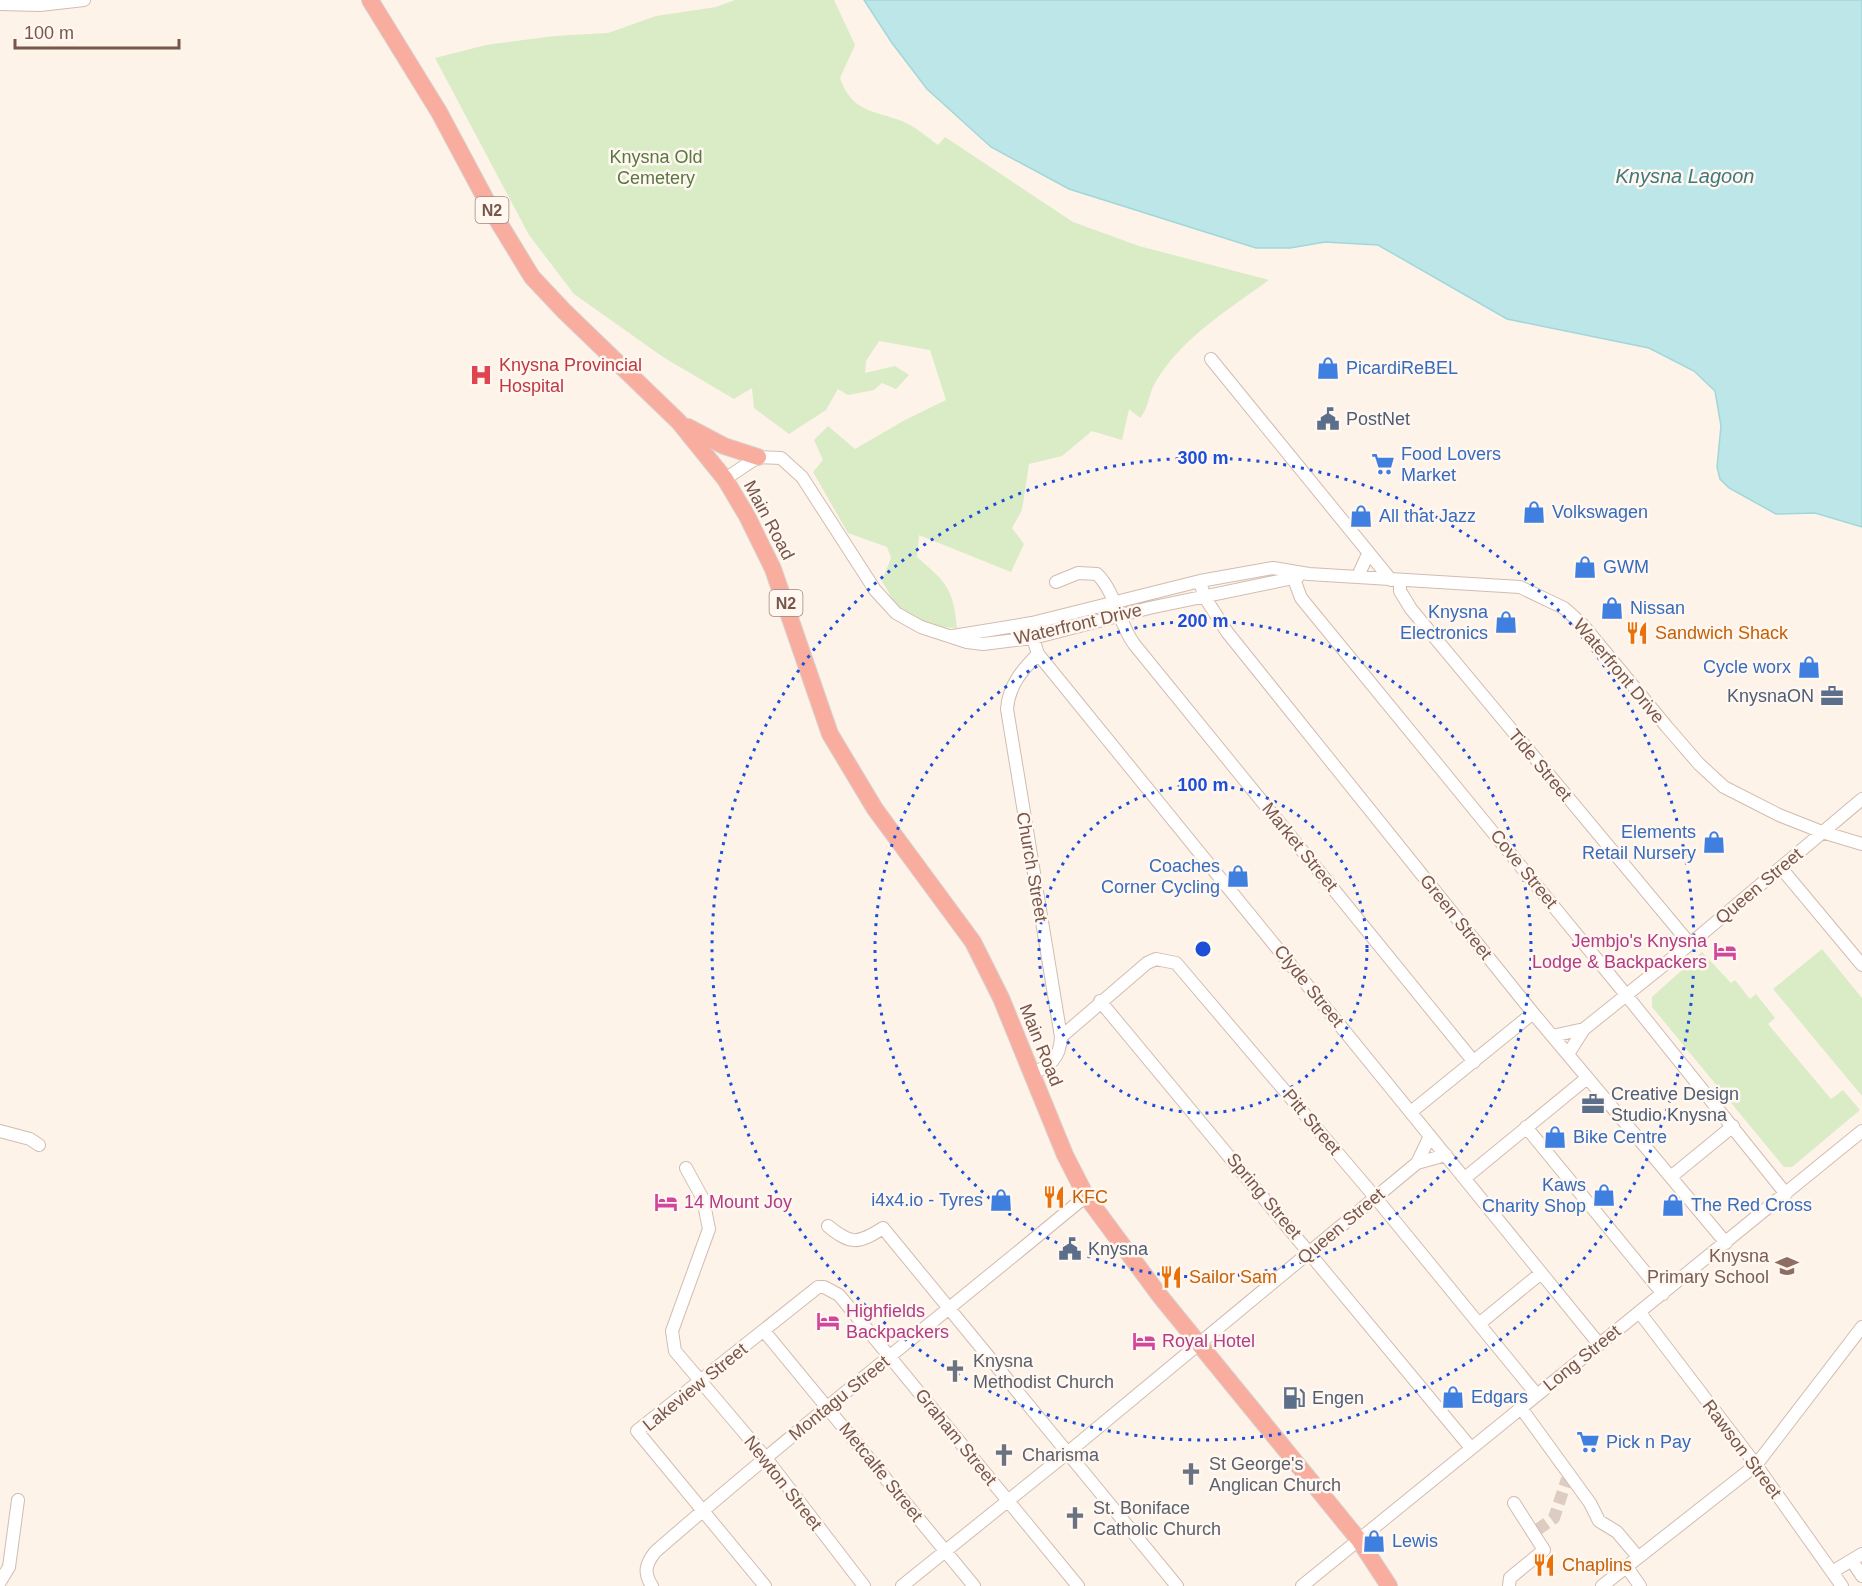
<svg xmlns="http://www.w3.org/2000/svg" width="1862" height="1586" font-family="Helvetica,sans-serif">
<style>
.green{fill:#d9ecc6}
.water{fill:#bce6e8;stroke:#a2d7da;stroke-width:1.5}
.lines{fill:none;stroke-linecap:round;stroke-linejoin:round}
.minor-tunnel{stroke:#dcccc2;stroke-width:12;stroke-dasharray:12 6;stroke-linecap:butt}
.minor-casing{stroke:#d2bcb0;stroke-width:14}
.highway-casing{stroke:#d9d0cd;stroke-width:18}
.minor{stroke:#fff;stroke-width:12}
.highway{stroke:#f8ad9f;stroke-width:16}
.ring{fill:none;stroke:#1d4ed8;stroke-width:3;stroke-dasharray:3 6}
.labels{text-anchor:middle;stroke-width:5;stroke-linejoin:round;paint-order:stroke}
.shield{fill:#fff7f0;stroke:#a0877c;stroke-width:1.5}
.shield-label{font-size:16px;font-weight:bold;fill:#78574b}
.park-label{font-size:18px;fill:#577940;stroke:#fff7f0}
.health-label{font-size:18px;fill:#be3a42;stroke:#fff7f0;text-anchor:start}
.shop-label{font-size:18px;fill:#366cbe;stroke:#fff7f0;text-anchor:start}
.service-label{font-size:18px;fill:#4e5e75;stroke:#fff7f0;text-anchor:start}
.street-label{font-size:18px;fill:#78574b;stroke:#fff7f0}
.food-label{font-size:18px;fill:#c56008;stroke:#fff7f0;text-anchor:start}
.hotel-label{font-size:18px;fill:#b23c85;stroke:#fff7f0;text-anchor:start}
.education-label{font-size:18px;fill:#785e54;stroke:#fff7f0;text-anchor:end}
.worship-label{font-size:18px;fill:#5b616d;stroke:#fff7f0;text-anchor:start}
.water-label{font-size:20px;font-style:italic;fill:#3e797e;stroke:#fff7f0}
.centre{fill:#1d4ed8;stroke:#fff7f0;stroke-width:3}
.ring-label{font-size:18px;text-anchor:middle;font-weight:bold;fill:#1d4ed8;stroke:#fff7f0;stroke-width:5;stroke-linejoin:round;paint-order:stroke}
</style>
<rect width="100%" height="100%" fill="#fdf3e9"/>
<path class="green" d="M735,0H834L855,45L840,78C852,112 872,110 902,121C915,126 927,137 938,145L945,137L1073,222L1139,246L1269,280C1229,309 1180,339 1155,383C1148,395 1149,408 1140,418L1129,409L1122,440L1092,431L1062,456L1029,464L1022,510L1012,528L1024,544L1011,572L919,535L917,557C947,583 953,588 957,628L937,627L899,610L882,581L891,558L887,547L848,533L813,472L823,460L814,440L828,426L855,449L905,420L946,400L930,350L879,341L866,361L865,373L895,366L909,375L896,389L882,383L874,390L848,395L838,389L826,410L789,434L754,408L752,388L734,399L663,357L574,294L529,235L435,58L486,45L554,36L608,33L656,16L716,7Z
M1822,949L1862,998V1096L1773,989Z
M1702,952L1731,983L1735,980L1750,999L1756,994L1775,1018L1768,1024L1831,1099L1843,1090L1860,1110L1792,1167H1784L1652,1007V997Z"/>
<path class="water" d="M864,0H1862V527L1815,513L1776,514L1729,488L1720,479L1717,467L1721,426L1715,391L1694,371L1649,348L1507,319L1378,245L1325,242L1290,248H1256L1069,189L991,147L927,89L892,43Z"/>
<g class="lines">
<path class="minor-tunnel" d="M1537,1530L1554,1518L1567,1479"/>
<g class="minor-casing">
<path id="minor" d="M0,4L40,5L84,0
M1211,359L1391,580
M725,479L758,457L781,458L802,477L875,590L896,613L921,627L967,642L983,644L1033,638L1149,608L1298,577
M1291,571L1301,598L1627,996L1786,1194
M1358,576L1368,554
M1200,581L1204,596L1227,632L1533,1013L1726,1243
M1400,581V591L1411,609L1690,944
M1056,582L1078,573L1097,574C1116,593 1118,622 1134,644L1474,1062
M1032,623L1033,638L1038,654L1599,1344
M953,636L1032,623L1200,581L1273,568L1309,574L1520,587L1564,608L1583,625L1667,727L1699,764L1724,787L1779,815L1822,832L1862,844
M1781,868L1862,965
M1100,1001L1471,1448
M1552,1036L1584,1029
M1061,1037L1147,963L1156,959L1176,963L1375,1197L1537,1395
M1568,1054L1584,1029L1690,944L1862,799
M1032,1074C1050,1065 1060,1059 1061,1037L1007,709C1009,685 1022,670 1038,654
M1411,1112L1533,1013
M1526,1127L1663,1294
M0,1131L30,1139L39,1145
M1417,1163L1430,1136
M686,1168L703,1199L709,1229L672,1331L675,1351L765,1457L864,1586
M1672,1176L1733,1126
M1465,1178L1587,1078
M828,1226C851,1245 858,1244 883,1228L1177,1586
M1640,1313L1756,1465L1842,1586
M1479,1324L1541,1273
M764,1331L974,1586
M1521,1408L1590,1503L1599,1521L1617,1532L1638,1557
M1852,1561L1862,1576
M1626,1566L1640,1586
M1832,1572L1862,1554
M0,1582L9,1567L18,1500
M652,1586C643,1572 646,1564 655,1552C796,1429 943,1315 1086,1196
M765,1586L637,1431L818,1287H824L839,1295L1078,1586
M902,1586L1066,1454L1417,1163L1446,1155
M1302,1586L1862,1131
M1509,1586L1510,1578L1544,1550L1514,1503
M1602,1586L1756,1465L1862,1327"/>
</g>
<g class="highway-casing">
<path id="highway" d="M370,0L439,112L493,213L532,277L564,311L679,422L725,479L747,516L773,569L830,734L875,809L973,942L1001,998L1065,1155L1086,1196L1160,1296L1359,1540L1389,1586
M688,427L724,446L758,457"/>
</g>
<use href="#minor" class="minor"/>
<use href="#highway" class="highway"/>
</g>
<g class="ring">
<circle cx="1203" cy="949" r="164"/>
<circle cx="1203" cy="949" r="328"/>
<circle cx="1203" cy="949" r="491"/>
</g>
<defs>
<g id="shop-bare" transform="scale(1.8)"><path d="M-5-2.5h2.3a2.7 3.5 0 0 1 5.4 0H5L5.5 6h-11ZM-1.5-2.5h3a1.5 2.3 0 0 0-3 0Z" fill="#3f7fe0" stroke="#fff7f0" stroke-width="2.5" paint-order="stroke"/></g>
<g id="hospital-bare" transform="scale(1.8)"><path d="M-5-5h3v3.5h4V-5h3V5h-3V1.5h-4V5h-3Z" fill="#e0444e" stroke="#fff7f0" stroke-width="2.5" paint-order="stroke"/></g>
<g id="civic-bare" transform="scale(1.8)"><path d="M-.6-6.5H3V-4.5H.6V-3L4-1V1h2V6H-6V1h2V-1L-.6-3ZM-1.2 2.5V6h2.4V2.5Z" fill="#5c6f8a" stroke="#fff7f0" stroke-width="2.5" paint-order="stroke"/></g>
<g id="supermarket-bare" transform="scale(1.8)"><path d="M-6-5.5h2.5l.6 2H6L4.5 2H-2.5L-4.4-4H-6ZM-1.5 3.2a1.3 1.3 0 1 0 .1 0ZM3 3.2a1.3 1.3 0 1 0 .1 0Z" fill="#3f7fe0" stroke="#fff7f0" stroke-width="2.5" paint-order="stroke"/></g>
<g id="restaurant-bare" transform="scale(1.8)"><path d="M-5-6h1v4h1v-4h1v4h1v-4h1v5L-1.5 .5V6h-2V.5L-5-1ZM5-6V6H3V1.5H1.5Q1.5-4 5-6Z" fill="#e8710a" stroke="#fff7f0" stroke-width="2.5" paint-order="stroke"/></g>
<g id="office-bare" transform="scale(1.8)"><path d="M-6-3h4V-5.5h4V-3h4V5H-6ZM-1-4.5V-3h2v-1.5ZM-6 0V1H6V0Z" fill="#5c6f8a" stroke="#fff7f0" stroke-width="2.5" paint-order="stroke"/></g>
<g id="hotel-bare" transform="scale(1.8)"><path d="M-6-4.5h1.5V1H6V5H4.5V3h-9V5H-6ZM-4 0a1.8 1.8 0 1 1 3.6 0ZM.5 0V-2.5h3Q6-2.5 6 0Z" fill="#d1479c" stroke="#fff7f0" stroke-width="2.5" paint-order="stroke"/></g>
<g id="school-bare" transform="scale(1.8)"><path d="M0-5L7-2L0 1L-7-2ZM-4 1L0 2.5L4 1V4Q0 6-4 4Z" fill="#8d6e63" stroke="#fff7f0" stroke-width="2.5" paint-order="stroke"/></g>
<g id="church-bare" transform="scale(1.8)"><path d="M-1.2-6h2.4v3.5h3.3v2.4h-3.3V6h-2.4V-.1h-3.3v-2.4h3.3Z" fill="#6b7280" stroke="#fff7f0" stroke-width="2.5" paint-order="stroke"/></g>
<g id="fuel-bare" transform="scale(1.8)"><path d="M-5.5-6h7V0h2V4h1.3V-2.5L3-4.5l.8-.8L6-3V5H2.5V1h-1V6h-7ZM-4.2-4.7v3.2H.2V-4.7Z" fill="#5c6f8a" stroke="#fff7f0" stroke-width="2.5" paint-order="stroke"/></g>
</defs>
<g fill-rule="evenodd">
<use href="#shop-bare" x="1328" y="368"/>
<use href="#hospital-bare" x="481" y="375"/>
<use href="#civic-bare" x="1328" y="419"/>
<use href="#supermarket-bare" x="1383" y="464"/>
<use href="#shop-bare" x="1534" y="512"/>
<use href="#shop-bare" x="1361" y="516"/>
<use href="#shop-bare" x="1585" y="567"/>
<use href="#shop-bare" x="1612" y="608"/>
<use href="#shop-bare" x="1506" y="622"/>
<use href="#restaurant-bare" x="1637" y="633"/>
<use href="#shop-bare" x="1809" y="667"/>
<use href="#office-bare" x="1832" y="696"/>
<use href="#shop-bare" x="1714" y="842"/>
<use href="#shop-bare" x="1238" y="876"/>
<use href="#hotel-bare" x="1725" y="951"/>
<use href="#office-bare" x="1593" y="1104"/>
<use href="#shop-bare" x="1555" y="1137"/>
<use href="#shop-bare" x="1604" y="1195"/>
<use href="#restaurant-bare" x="1054" y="1197"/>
<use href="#shop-bare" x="1001" y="1200"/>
<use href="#hotel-bare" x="666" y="1202"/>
<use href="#shop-bare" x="1673" y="1205"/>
<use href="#civic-bare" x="1070" y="1249"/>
<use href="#school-bare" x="1787" y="1266"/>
<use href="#restaurant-bare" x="1171" y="1277"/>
<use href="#hotel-bare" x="828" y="1321"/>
<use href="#hotel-bare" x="1144" y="1341"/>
<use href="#church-bare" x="955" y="1371"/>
<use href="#shop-bare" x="1453" y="1397"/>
<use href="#fuel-bare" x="1294" y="1398"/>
<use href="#supermarket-bare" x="1588" y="1442"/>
<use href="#church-bare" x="1004" y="1455"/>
<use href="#church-bare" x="1191" y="1474"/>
<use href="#church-bare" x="1075" y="1518"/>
<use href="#shop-bare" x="1374" y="1541"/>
<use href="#restaurant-bare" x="1544" y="1565"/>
</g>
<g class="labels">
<g class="shield">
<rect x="475.5" y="197" width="33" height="26" rx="4.5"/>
<rect x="769.5" y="590" width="33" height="26" rx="4.5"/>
</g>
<g class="shield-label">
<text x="492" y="216">N2</text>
<text x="786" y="609">N2</text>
</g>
<g class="park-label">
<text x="656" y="163">Knysna Old<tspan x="656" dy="21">Cemetery</tspan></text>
</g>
<g class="health-label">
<text x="499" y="371">Knysna Provincial<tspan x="499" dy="21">Hospital</tspan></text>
</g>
<g class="shop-label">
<text x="1346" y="374">PicardiReBEL</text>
<text x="1401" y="460">Food Lovers<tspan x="1401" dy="21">Market</tspan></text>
<text x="1552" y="518">Volkswagen</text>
<text x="1379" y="522">All that Jazz</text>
<text x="1603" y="573">GWM</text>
<text x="1630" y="614">Nissan</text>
<text x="1488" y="618" text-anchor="end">Knysna<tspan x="1488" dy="21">Electronics</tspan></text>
<text x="1791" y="673" text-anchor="end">Cycle worx</text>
<text x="1696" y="838" text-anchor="end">Elements<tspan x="1696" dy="21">Retail Nursery</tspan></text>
<text x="1220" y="872" text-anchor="end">Coaches<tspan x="1220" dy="21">Corner Cycling</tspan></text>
<text x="1573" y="1143">Bike Centre</text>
<text x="1586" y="1191" text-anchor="end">Kaws<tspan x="1586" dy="21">Charity Shop</tspan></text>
<text x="983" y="1206" text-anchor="end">i4x4.io - Tyres</text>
<text x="1691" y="1211">The Red Cross</text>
<text x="1471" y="1403">Edgars</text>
<text x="1606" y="1448">Pick n Pay</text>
<text x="1392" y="1547">Lewis</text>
</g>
<g class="service-label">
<text x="1346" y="425">PostNet</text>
<text x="1814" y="702" text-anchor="end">KnysnaON</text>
<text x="1611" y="1100">Creative Design<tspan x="1611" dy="21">Studio Knysna</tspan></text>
<text x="1088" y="1255">Knysna</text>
<text x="1312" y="1404">Engen</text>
</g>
<g class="street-label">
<text transform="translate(769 520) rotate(62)" y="6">Main Road</text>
<text transform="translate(1078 624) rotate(-13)" y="6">Waterfront Drive</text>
<text transform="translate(1619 671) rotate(50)" y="6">Waterfront Drive</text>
<text transform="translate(1540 765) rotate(50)" y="6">Tide Street</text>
<text transform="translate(1300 847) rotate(51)" y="6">Market Street</text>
<text transform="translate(1032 867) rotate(80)" y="6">Church Street</text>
<text transform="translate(1524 869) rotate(51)" y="6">Cove Street</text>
<text transform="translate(1759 886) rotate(-40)" y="6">Queen Street</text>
<text transform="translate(1456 917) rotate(51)" y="6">Green Street</text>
<text transform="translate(1309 986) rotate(51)" y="6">Clyde Street</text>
<text transform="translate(1041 1045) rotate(68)" y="6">Main Road</text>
<text transform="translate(1312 1122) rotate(50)" y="6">Pitt Street</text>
<text transform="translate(1264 1196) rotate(50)" y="6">Spring Street</text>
<text transform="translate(1341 1226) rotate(-40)" y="6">Queen Street</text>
<text transform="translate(1582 1358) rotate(-39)" y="6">Long Street</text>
<text transform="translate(695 1387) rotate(-39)" y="6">Lakeview Street</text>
<text transform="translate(839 1398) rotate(-39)" y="6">Montagu Street</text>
<text transform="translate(956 1437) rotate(51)" y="6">Graham Street</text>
<text transform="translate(1742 1449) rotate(53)" y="6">Rawson Street</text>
<text transform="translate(881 1472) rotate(51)" y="6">Metcalfe Street</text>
<text transform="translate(783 1483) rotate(52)" y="6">Newton Street</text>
</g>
<g class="food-label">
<text x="1655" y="639">Sandwich Shack</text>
<text x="1072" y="1203">KFC</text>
<text x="1189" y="1283">Sailor Sam</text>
<text x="1562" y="1571">Chaplins</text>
</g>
<g class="hotel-label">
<text x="1707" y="947" text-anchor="end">Jembjo's Knysna<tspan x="1707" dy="21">Lodge &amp; Backpackers</tspan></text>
<text x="684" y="1208">14 Mount Joy</text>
<text x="846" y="1317">Highfields<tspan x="846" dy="21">Backpackers</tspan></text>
<text x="1162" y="1347">Royal Hotel</text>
</g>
<g class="education-label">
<text x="1769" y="1262">Knysna<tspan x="1769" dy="21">Primary School</tspan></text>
</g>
<g class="worship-label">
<text x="973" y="1367">Knysna<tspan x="973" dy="21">Methodist Church</tspan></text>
<text x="1022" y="1461">Charisma</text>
<text x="1209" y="1470">St George's<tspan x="1209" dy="21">Anglican Church</tspan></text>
<text x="1093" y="1514">St. Boniface<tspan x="1093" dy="21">Catholic Church</tspan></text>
</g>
<g class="water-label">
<text x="1685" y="183">Knysna Lagoon</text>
</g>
</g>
<circle cx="1203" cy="949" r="9" class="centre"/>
<g class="ring-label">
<text x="1203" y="464">300 m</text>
<text x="1203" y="627">200 m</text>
<text x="1203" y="791">100 m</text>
</g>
<path d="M15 39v9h164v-9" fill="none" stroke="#78574b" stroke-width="3"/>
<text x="24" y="39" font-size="18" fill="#78574b" stroke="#fff7f0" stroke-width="4.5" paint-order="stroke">100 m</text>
</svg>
